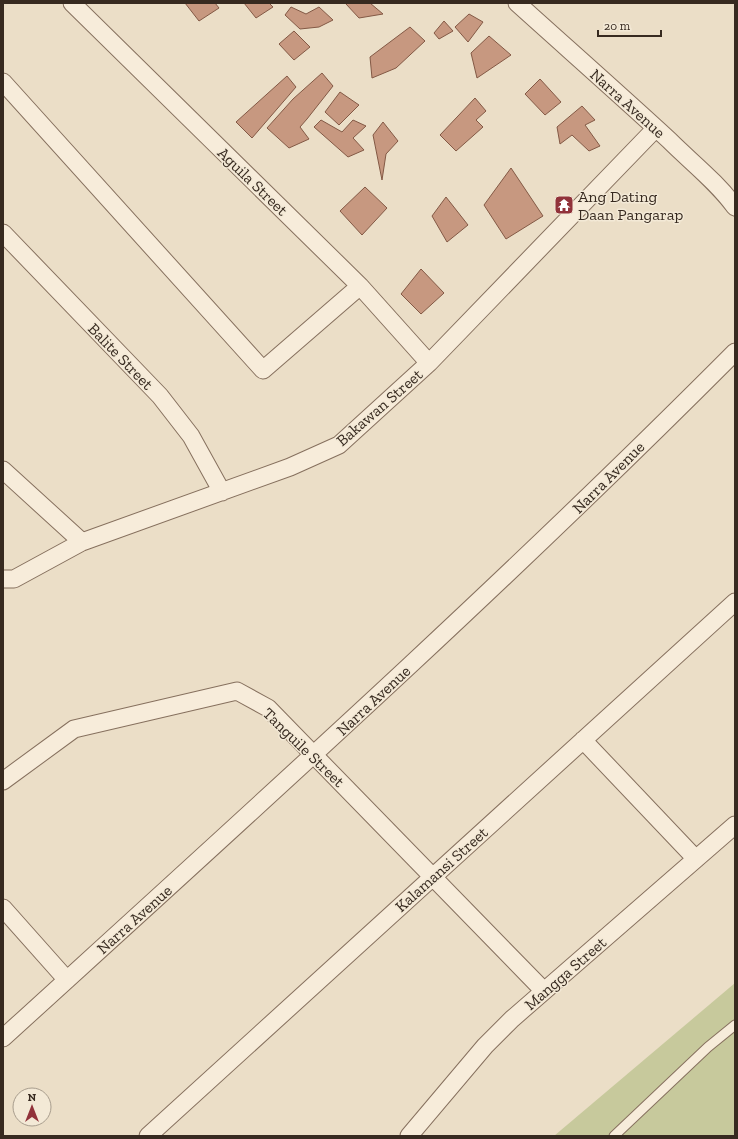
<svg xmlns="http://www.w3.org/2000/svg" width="738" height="1139" font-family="'Zilla Slab',serif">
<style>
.green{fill:#c7c99c}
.building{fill:#c79880;stroke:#835945}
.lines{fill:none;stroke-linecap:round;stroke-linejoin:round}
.service-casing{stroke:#86705e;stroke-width:11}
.minor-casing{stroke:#86705e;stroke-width:19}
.service{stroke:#f7ecda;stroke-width:9}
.minor{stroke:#f7ecda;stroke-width:17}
.labels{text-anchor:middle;stroke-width:3;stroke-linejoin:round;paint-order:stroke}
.street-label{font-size:16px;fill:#372a20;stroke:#f3e9d6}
.poi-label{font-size:16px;fill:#372a20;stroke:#f3e9d6;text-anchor:start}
</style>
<rect width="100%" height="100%" fill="#ebdec7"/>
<path class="green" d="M735,983V1136H554Z"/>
<path class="building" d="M185,3H215L219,8L199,21Z
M244,3H269L273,7L256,18Z
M347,3H370L383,14L359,18L346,4Z
M291,7L306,14L319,7L333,20L319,27L300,29L285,15Z
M469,14L483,22L468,42L455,27Z
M444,21L453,31L439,39L434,33Z
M410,27L425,41L396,68L372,78L370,57Z
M294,31L310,47L294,60L279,44Z
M489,36L511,55L477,78L471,53Z
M322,73L333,86L307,119L300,127L309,139L289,148L267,128L293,99Z
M287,76L296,87L252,138L236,122Z
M540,79L561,102L545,115L525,94Z
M340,92L359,105L339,125L325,112Z
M475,98L486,111L476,120L483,127L456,151L440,135Z
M582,106L595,120L585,125L600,146L589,151L572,135L560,144L557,127Z
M321,120L342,132L353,120L366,126L353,138L364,150L348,157L314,127Z
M383,122L398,141L386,154L382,180L373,135Z
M511,168L543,216L506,239L484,205Z
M365,187L387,208L362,235L340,211Z
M446,197L468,225L447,242L432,216Z
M421,269L444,293L421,314L401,294Z"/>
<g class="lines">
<g class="service-casing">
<path id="service" d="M614,1136L708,1047L735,1025"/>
</g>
<g class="minor-casing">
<path id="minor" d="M72,3L360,286L429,363
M517,3C568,49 619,94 669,140C691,162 717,182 735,207
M3,82L263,370L360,286
M3,233L160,396L191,436L222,492
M3,470L82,542
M3,579H14L82,542L290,467L339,445L429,363L656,128
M583,740L696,859
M3,781L74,729L237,691L268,708L544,991
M3,908L67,980
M3,1038C250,813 499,589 735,352
M148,1136L735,602
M409,1136L485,1046L512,1019L735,825"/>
</g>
<use href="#service" class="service"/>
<use href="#minor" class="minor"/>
</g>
<defs>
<g id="temple-square" transform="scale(1)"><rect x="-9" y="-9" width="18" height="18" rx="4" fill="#91323a" stroke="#f3e9d6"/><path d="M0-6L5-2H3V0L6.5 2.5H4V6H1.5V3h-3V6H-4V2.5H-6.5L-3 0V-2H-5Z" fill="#fff"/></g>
</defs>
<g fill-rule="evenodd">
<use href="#temple-square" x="564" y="205"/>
</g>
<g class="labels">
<g class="street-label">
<text transform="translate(628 103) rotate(42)" y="6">Narra Avenue</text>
<text transform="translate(253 181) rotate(44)" y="6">Aguila Street</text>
<text transform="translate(121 356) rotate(46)" y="6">Balite Street</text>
<text transform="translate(379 407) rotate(-41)" y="6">Bakawan Street</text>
<text transform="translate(608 477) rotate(-45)" y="6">Narra Avenue</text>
<text transform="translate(373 700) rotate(-43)" y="6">Narra Avenue</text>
<text transform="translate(304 747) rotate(44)" y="6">Tanguile Street</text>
<text transform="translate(441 869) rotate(-42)" y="6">Kalamansi Street</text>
<text transform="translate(134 919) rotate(-42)" y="6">Narra Avenue</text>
<text transform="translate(565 973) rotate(-41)" y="6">Mangga Street</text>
</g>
<g class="poi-label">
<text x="578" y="202">Ang Dating<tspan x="578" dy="18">Daan Pangarap</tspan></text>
</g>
</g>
<rect width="738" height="1139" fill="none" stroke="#372a20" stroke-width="8"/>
<g transform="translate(32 1107)"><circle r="19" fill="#f3e9d6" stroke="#a89d8d"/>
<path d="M0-3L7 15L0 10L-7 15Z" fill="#91323a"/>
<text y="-6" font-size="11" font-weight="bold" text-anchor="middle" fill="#372a20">N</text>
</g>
<path d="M598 30v6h63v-6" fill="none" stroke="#372a20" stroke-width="2"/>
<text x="604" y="30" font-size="12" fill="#372a20" stroke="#f3e9d6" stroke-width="3" paint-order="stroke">20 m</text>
</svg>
